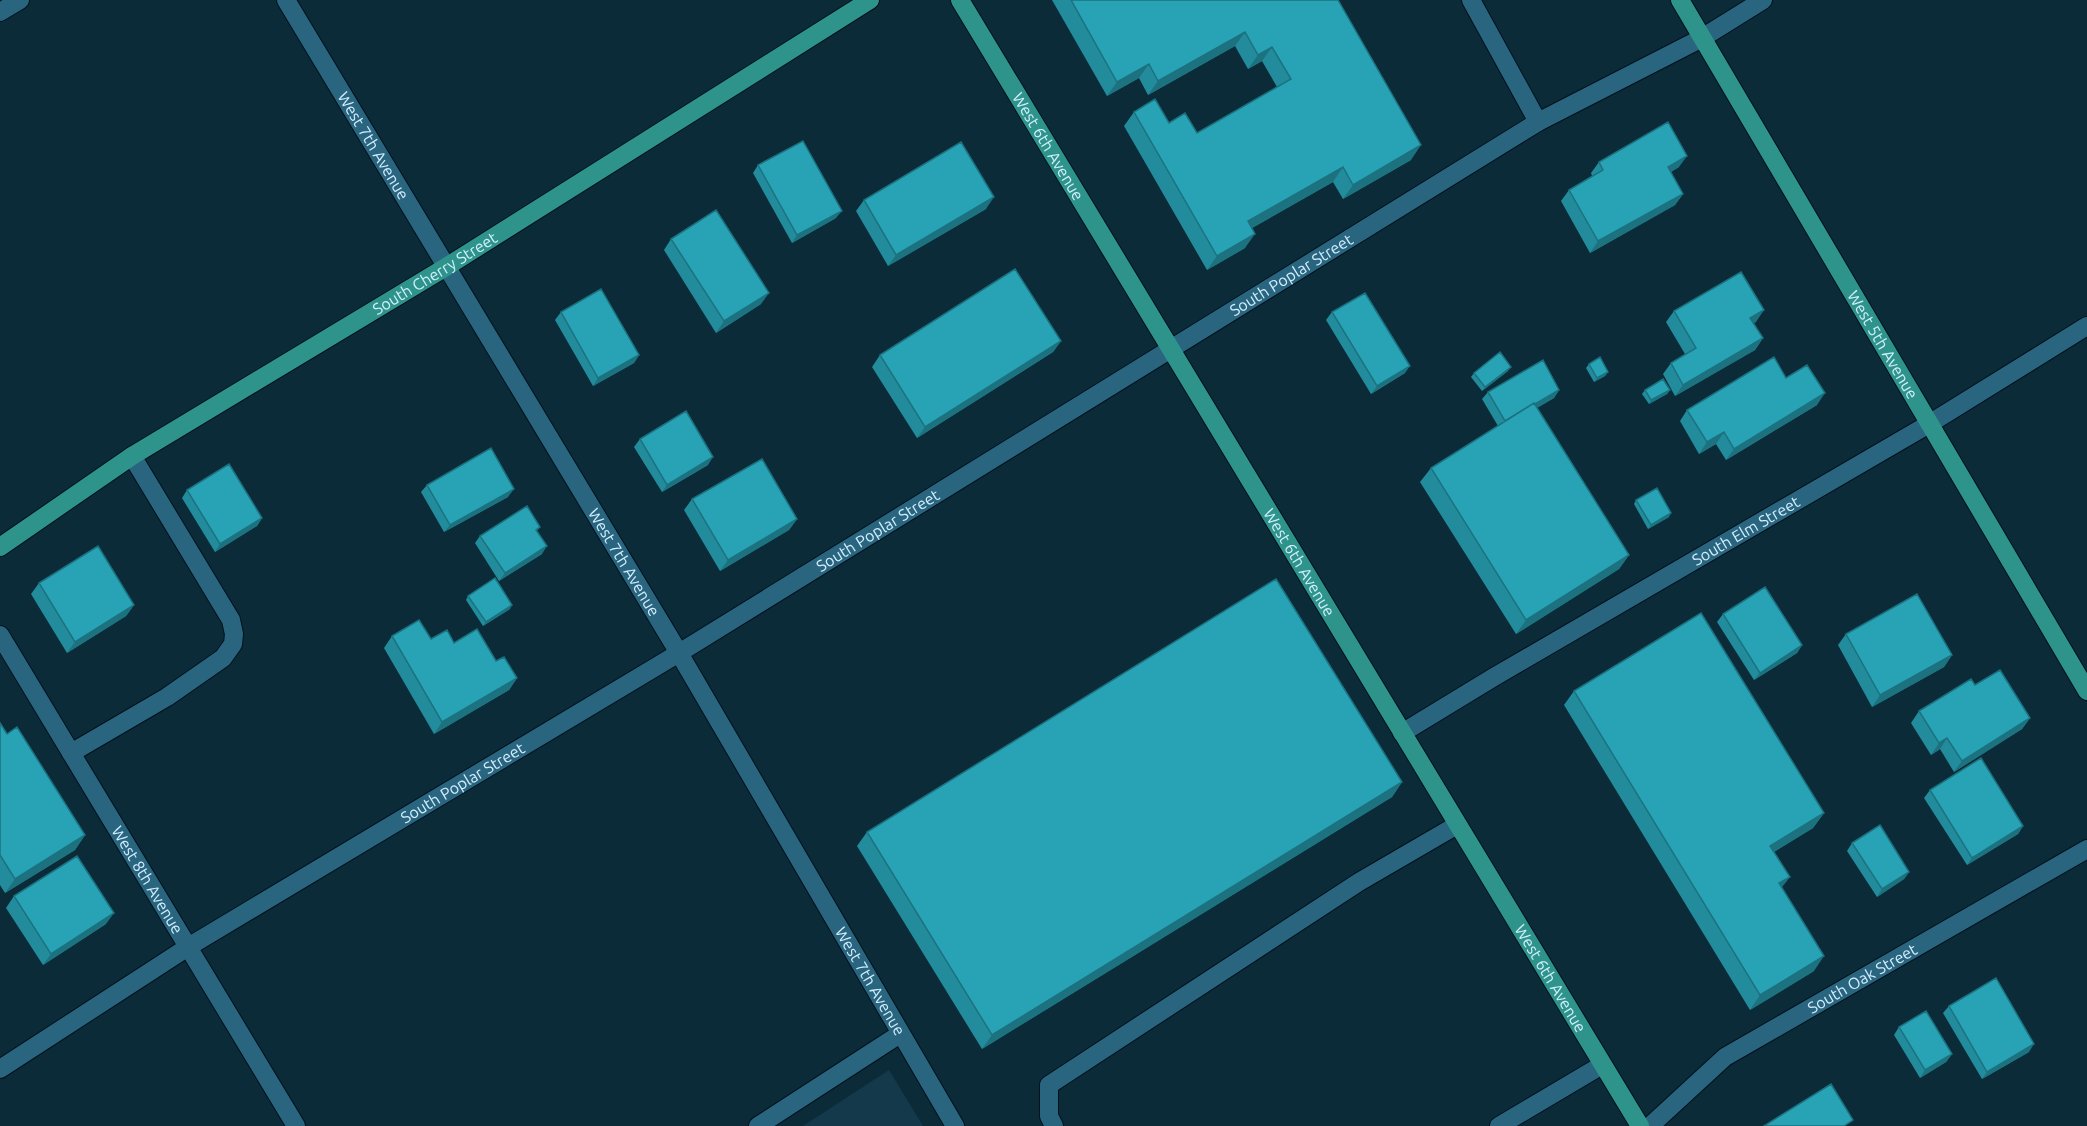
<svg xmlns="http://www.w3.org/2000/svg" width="2087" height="1126" font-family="Ubuntu,sans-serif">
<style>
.built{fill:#13394a}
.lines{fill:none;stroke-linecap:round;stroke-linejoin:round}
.minor-casing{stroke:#02121b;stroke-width:20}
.major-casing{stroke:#02121b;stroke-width:20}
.minor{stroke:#2a6580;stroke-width:18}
.major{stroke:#2e948b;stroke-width:18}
.wall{fill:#228c9d}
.shaded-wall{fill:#1c727f}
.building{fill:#28a3b6;stroke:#1c727f;stroke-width:1.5}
.labels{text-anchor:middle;stroke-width:6;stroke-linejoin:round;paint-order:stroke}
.street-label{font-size:16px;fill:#d2efff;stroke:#01212f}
</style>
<rect width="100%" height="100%" fill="#0b2b39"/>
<path class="built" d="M889,1070L923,1126H803Z"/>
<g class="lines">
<g class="minor-casing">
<g id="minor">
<path id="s1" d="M286,0L679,653L955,1126"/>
<path d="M1471,0L1538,122"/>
<path d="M0,12L20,0"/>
<path id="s2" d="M0,635L296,1126"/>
<path id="s3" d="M1402,733L1494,677L1929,424L2087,326"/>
<path d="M71,753L167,697L223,658L233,644L234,634L231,620L132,456"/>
<path id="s4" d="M0,1069L188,947L679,653L1538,122L1702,38L1763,0"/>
<path d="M758,1126L900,1034"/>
<path d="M1054,1126L1049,1116V1085L1359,882L1457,825"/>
<path d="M1499,1126L1602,1065"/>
<path id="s5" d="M1650,1126L1725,1057L2087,849"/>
</g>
</g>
<g class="major-casing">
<g id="major">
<path id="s6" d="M960,0L1640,1126"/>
<path id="s7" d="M1680,0L2087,691"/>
<path id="s8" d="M0,547L132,456L446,267L870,0"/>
</g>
</g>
<use href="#minor" class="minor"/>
<use href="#major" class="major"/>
</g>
<path class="wall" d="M1052,0H1338L1411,160L1343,199L1333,182L1252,228L1245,248L1207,270L1124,126L1134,112L1197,133L1277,87L1262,61L1248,69L1235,46L1148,95L1139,78L1107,96Z
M1599,162L1679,167L1671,172L1683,194L1675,205L1590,253L1561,201L1569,190L1592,176L1591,173Z
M758,165L836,218L792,243L753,173Z
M864,200L986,209L888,266L856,211Z
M671,239L761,304L716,333L664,250Z
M1674,311L1756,322L1753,323L1763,338L1755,350L1675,396L1663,374L1671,363L1685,354L1666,322Z
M561,312L639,355L634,363L593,386L555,320Z
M1332,312L1405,373L1371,394L1326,320Z
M1061,341L1053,352L917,438L872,367L880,355Z
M1589,364L1608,372L1605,376L1594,382L1586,368Z
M1508,371L1482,391L1471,377L1474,373Z
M1786,378L1817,405L1726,460L1716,444L1699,454L1680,421L1687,410Z
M1559,390L1554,398L1537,408L1629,555L1619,569L1516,634L1420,482L1431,468L1498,426L1482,399L1488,392Z
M1645,390H1670L1667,394L1649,404L1642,394Z
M640,439L708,465L662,492L634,447Z
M427,485L508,497L444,532L421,492Z
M187,490L262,518L257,526L215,552L182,498Z
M692,499L797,519L789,530L720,571L684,510Z
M1636,500L1669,517L1648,529L1634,504Z
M540,527L537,531L542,554L499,581L475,543L480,536Z
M39,583L134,605L126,616L67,653L31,594Z
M468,596L510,609L483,626L466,600Z
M1723,614L1802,645L1797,653L1754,680L1717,622Z
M1846,634L1952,655L1944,667L1872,707L1838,645Z
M392,636L431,639L454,643L496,661L517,678L509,690L434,734L384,648Z
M1975,685L2030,718L2022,729L1954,772L1940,749L1931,755L1911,723L1919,711Z
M1574,691L1824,813L1813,828L1774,852L1782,888L1814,971L1750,1010L1564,705Z
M0,723L7,734L85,835L75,850L5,893L0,885Z
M1402,782L1392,797L982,1049L857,846L867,832Z
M1930,790L2023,826L2018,834L1967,865L1924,798Z
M1852,843L1909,872L1904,879L1877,897L1847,851Z
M14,896L106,924L43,965L6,908Z
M1949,1006L2029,1052L1982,1079L1943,1013Z
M1899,1027L1952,1054L1946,1062L1920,1078L1894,1035Z"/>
<path class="shaded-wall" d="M1245,32L1235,46L1148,95L1158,81Z
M1272,47L1262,61L1248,69L1258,55Z
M1149,64L1139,78L1107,96L1117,82Z
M1421,145L1411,160L1343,199L1353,185Z
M1687,156L1679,167L1660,178L1668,167Z
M1343,167L1333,182L1238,236L1248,221Z
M1683,194L1675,205L1590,253L1598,241Z
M994,197L986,209L888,266L896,255Z
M842,211L836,218L792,243L797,235Z
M1255,234L1245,248L1207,270L1217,256Z
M769,293L761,304L716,333L724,321Z
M1764,310L1756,322L1742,329L1750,318Z
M1763,338L1755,350L1675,396L1683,385Z
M1061,341L1053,352L917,438L925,427Z
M639,355L634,363L593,386L598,378Z
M1410,366L1405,373L1371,394L1377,386Z
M1511,367L1508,371L1482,391L1485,387Z
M1608,372L1605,376L1594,382L1597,378Z
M1559,390L1554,398L1499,429L1505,421Z
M1670,390L1667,394L1649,404L1651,400Z
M1825,393L1817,405L1726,460L1734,449Z
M1724,432L1716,444L1699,454L1707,442Z
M713,457L708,465L662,492L667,485Z
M514,489L508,497L444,532L450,525Z
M1671,513L1669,517L1648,529L1651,525Z
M262,518L257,526L215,552L220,544Z
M797,519L789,530L720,571L728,560Z
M547,546L542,554L499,581L505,573Z
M1629,555L1619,569L1516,634L1526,620Z
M134,605L126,616L67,653L75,642Z
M512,605L510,609L483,626L486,622Z
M1802,645L1797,653L1754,680L1760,673Z
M1952,655L1944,667L1872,707L1880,695Z
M517,678L509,690L434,734L442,722Z
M2030,718L2022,729L1954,772L1962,761Z
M1947,738L1940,749L1931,755L1939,743Z
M1402,782L1392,797L982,1049L992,1035Z
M1824,813L1813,828L1760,860L1770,846Z
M2023,826L2018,834L1967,865L1972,858Z
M85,835L75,850L5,893L15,879Z
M1909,872L1904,879L1877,897L1882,889Z
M1790,877L1779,891V883Z
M114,913L106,924L43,965L51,954Z
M1824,956L1814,971L1750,1010L1760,995Z
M2034,1044L2029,1052L1982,1079L1987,1072Z
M1952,1054L1946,1062L1920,1078L1925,1070Z"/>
<path class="building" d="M1071,0H1338L1421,145L1353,185L1343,167L1248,221L1255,234L1217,256L1134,112L1155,99L1169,123L1185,113L1197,133L1291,79L1272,47L1258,55L1245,32L1158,81L1149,64L1117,82Z
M1668,122L1687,156L1668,167L1683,194L1598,241L1569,190L1603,170L1599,162Z
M803,141L842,211L797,235L758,165Z
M961,142L994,197L896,255L864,200Z
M716,210L769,293L724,321L671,239Z
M1015,269L1061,341L925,427L880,355Z
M1741,272L1764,310L1750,318L1763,338L1683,385L1671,363L1696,348L1674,311Z
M601,289L639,355L598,378L561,312Z
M1365,293L1410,366L1377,386L1332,312Z
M1500,352L1511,367L1485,387L1474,373Z
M1600,357L1608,372L1597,378L1589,364Z
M1774,357L1786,378L1807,365L1825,393L1734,449L1724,432L1707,442L1687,410Z
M1543,360L1559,390L1535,404L1534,403L1505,421L1488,392Z
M1663,379L1670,390L1651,400L1645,390Z
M1534,403L1629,555L1526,620L1431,468Z
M686,411L713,457L667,485L640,439Z
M491,448L514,489L450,525L427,485Z
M762,459L797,519L728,560L692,499Z
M229,464L262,518L220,544L187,490Z
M1657,488L1671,513L1651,525L1636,500Z
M527,506L540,527L536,530L547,546L505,573L480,536Z
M98,546L134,605L75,642L39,583Z
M495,578L512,605L486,622L468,596Z
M1276,579L1402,782L992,1035L867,832Z
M1765,587L1802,645L1760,673L1723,614Z
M1917,594L1952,655L1880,695L1846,634Z
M1701,613L1824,813L1770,846L1790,877L1779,883L1824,956L1760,995L1574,691Z
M419,620L431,639L447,630L454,643L477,629L496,661L504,657L517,678L442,722L392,636Z
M2000,670L2030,718L1962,761L1947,738L1939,743L1919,711L1971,679L1975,685Z
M0,723L7,734L17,727L85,835L15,879L0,855Z
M1981,758L2023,826L1972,858L1930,790Z
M1880,825L1909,872L1882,889L1852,843Z
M77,856L114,913L51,954L14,896Z
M1996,978L2034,1044L1987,1072L1949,1006Z
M1926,1011L1952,1054L1925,1070L1899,1027Z
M1831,1084L1853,1120L1844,1126H1764Z"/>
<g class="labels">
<g class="street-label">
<text dy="6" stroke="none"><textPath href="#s1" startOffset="170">West 7th Avenue</textPath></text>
<text dy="6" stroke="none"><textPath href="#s6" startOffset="171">West 6th Avenue</textPath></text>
<text dy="6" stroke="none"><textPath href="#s8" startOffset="514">South Cherry Street</textPath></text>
<text dy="6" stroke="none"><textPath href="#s4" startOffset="1516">South Poplar Street</textPath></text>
<text dy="6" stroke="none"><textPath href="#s7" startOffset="400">West 5th Avenue</textPath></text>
<text dy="6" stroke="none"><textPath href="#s4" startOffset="1030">South Poplar Street</textPath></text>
<text dy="6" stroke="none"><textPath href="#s3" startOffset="399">South Elm Street</textPath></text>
<text dy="6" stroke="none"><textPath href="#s1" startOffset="656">West 7th Avenue</textPath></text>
<text dy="6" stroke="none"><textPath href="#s6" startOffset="657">West 6th Avenue</textPath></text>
<text dy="6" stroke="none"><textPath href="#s4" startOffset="544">South Poplar Street</textPath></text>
<text dy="6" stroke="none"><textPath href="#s2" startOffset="286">West 8th Avenue</textPath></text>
<text dy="6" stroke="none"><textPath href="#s5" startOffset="260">South Oak Street</textPath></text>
<text dy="6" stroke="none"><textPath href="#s6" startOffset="1143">West 6th Avenue</textPath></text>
<text dy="6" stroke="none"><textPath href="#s1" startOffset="1142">West 7th Avenue</textPath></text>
</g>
</g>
</svg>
